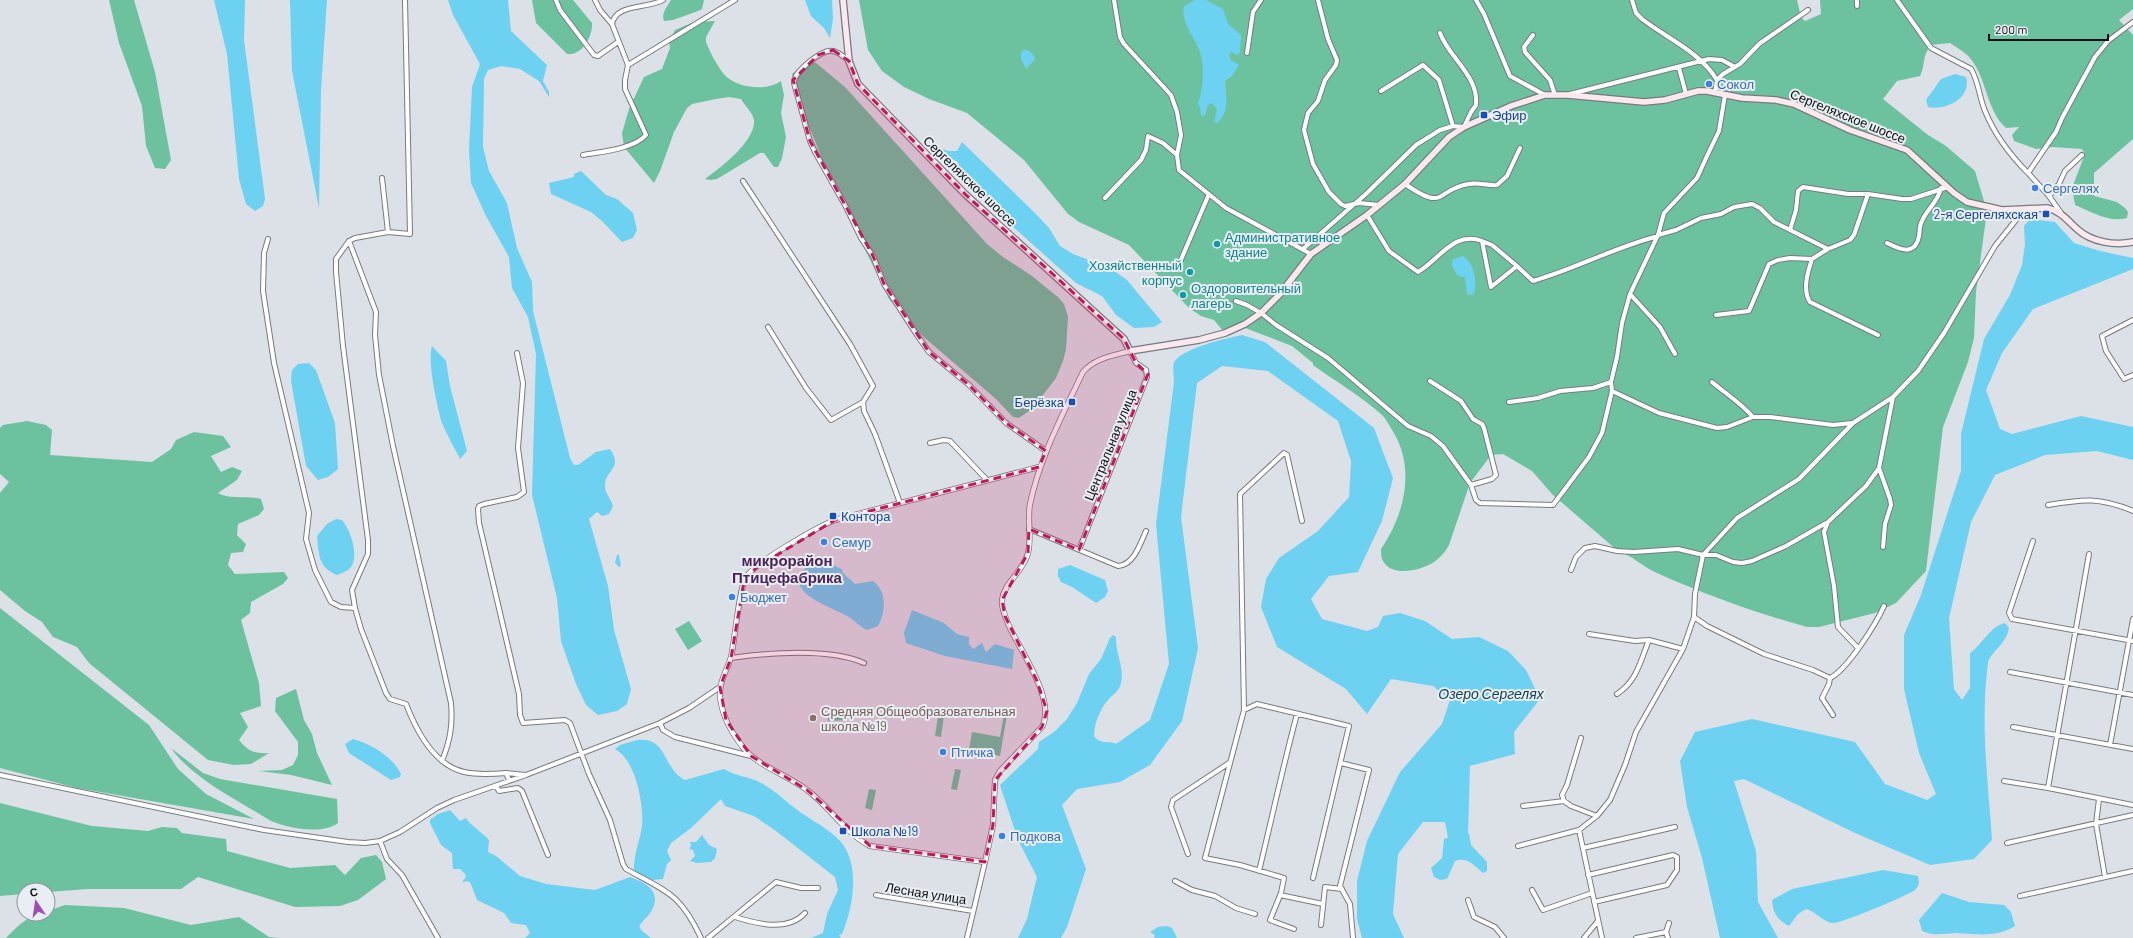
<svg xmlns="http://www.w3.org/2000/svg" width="2133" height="938" font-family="Barlow,sans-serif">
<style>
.green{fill:#6cc29e}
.water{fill:#6dd1f1}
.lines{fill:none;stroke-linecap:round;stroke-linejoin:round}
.minor-casing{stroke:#777b81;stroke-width:6}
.tertiary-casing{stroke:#777b81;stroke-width:6}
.secondary-casing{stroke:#777b81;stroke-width:8}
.minor{stroke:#fff;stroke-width:4}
.tertiary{stroke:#fff;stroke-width:4.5}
.secondary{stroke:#fce9ee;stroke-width:5.5}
.marked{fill:#c2185b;fill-opacity:0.2;stroke:#c2185b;stroke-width:3;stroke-dasharray:8 5;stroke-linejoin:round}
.shop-dot{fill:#3f7fe0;stroke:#e8eef4;stroke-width:1.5}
.transit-dot{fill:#1a4fb4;stroke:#e8eef4;stroke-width:1.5}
.culture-dot{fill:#0f9aa8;stroke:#e8eef4;stroke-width:1.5}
.education-dot{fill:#8d6e63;stroke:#e8eef4;stroke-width:1.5}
.labels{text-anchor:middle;stroke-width:4;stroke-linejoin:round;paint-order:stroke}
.shop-label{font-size:13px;fill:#366cbe;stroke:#e8eef4;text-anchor:start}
.transit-label{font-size:13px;fill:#164399;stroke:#e8eef4;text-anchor:start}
.street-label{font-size:13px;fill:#0f1113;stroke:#e8eef4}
.culture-label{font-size:13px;fill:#0d838f;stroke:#e8eef4;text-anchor:start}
.education-label{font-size:13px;fill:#785e54;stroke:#e8eef4;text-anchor:start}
.water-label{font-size:14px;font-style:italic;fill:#103e4c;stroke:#e8eef4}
.quarter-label{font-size:15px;font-weight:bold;fill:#4c2358;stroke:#e8eef4}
</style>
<rect width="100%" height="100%" fill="#dbe1e6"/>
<path class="green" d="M109,0H134L155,72L171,160L165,169L155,168L146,146L142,106L119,43Z
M532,0H573L592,23C593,36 582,56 567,54L536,23Z
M671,0H704L702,9L698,11L673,20L664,21C661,13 667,7 671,0Z
M859,0H1797L1801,17L1805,21L1821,14L1820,0H2133V9L2119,20L2133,35V139L2094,173V196L2117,202L2125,208L2128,212L2127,218C2109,223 2092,212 2075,205L2072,188L2085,154L2082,149L2053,147L2036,149L2014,141L2012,135L2019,127L2006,128C1986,110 1987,78 1970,58C1965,52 1956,47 1950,43L1931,45C1921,58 1926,64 1920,76L1897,81L1883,99L1928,135L1946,146L1975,171L1987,211L1976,292L1974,338L1968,362L1943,427L1926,571L1896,603L1875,613L1819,627H1807C1756,613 1706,595 1657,573C1643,567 1633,556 1618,551L1553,495L1532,471L1503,454L1491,455L1470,483L1449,545C1445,552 1441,557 1434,562C1422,570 1392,578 1383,561C1381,558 1381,552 1381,549C1405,514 1416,467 1392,430C1389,425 1386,419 1382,415C1361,396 1335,381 1313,365V363L1292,346L1240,326L1224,332L1214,320L1201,316L1189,308L1129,245L1079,222L1068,214L1024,160L967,113L929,99L904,87L882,71L868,50Z
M715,21L706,37V42C710,52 716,64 723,73C734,88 766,92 781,81L784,95L781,113L786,137L782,158L778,167H774L764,153H760L717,179L710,180L705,179C720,168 756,141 754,120C753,113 745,106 741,99L729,97L716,99L692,104L687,108L674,132L660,171L654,183L624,147L622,133L629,109L644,77L662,69L670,48L669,42L675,30L694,22Z
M810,58L845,87L987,244L1003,257L1032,276L1059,298L1064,304L1068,317L1066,349L1063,361L1056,378L1033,408L1019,418L1013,417L996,399L918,332L889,299L826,169L811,131L806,123L800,109L792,74Z
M27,421L46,425L52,430L50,455L152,462L171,449L176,440L194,432L223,436L231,447L211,456L221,472L232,467L242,471L237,480L218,493C229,500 246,495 261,499L264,509L259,515L238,524L237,535L246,544L243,552L231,553L228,565L235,574L284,572L288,578L283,584L251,602L250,613L241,620L259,683L261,706L240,713L248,727L239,740C248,751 254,754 269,753L251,764L234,765L208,760L89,663L77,647L53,637L42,622L25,611L0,590V493L9,482L0,474V428L3,425Z
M0,608L149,725L178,769L206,794L254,819L77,788L0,768Z
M689,621L702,641L688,650L675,629Z
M296,689L304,720L312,734L317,753L332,785L291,775L259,771L282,770L293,765L298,755V742L275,711L276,698Z
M848,710V720L828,721L827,711Z
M1004,714L1007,715L1000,756L969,750L972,732L1000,737Z
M938,716H944L941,737L935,736Z
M171,748L203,773L220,779L337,799L338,823C322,835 287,828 271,821C239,801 193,779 171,748Z
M955,769L961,770L957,790L951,789Z
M869,789L876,790L872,810L865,808Z
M0,803L92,826L148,831L162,827L177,828L182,833L226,839L227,851L290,868L335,865L345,875L361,858L376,855L382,862L386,879L358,900L340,906L295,907L198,877L181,889H88L48,892V890H24V894L0,896Z
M65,905L124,908L191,925L239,917L269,937L279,938H6C19,925 28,914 48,914V911Z"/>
<path class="water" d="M214,0H245L244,40L265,199L263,206L255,211L246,204L239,179L227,54Z
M290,0H327L321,90L319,208L292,71Z
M448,0H508L511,31L547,65L543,81L549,92V97L539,81L520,69L501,66L488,70L484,79L483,147L489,171L507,203L517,248L532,282L533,311L570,458L574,465H578L596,452L610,449C624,469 604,470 605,486C605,494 611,498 613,506L609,514L602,516L597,512L589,519L608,586L614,630L631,689L627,704L617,711L598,715L586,705L576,684L561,641L557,598L532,495L536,354L528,317L512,288L509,257L486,216L471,183L469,150L472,87L480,64L453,15Z
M805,0H832L833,19L830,38L824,28L811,16Z
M1195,0H1206L1223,9L1228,24L1241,35L1240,52L1237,55L1231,52L1229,55L1231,60L1239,65L1232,76L1225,81C1226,96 1230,112 1217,123L1214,122L1217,109L1212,103L1208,105L1205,115L1201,116L1200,107L1198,104C1203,89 1205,68 1200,52C1195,37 1180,22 1184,6Z
M1024,49L1029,51L1035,57L1034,61L1026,69L1021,59V53Z
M1955,74L1966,77C1972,98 1946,111 1928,107L1926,100L1941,79Z
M962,142L1036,214L1049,228L1060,246L1073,254L1110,268L1127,280L1162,322L1154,327L1134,328L1116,315L1102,296L1076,283L994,210L980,191L960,175L958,162L940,153L938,147L948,151H957Z
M581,171L606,195L617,199L633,213L637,230L633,238L622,242L602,221L591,212L551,194L549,183L574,177V174Z
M2030,219L2055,222L2074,243L2100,251L2133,258V269L2033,309L2002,353L1986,390L2000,429L2012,434L2081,416L2133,427V460L2097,451L2045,455L1995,475L1971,522L1949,618L1954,689L1962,700L1970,688V653C1983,644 1989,627 2005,623L2009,628C2006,645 1989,653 1988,663C1980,722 1988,781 1992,840L1974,859L1930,865L1855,833L1744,779L1734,781L1756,851L1758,902L1778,938H1720L1702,858L1687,807L1680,761L1695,732L1752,719L1855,742L1885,784L1927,800L1936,794L1919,753L1904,689V635L1921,595L1961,471V434L1984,339L2010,295L2022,265L2025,244L2024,226Z
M1463,256C1473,261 1479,285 1473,295L1467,294L1465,277L1458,276C1454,270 1450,266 1453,259Z
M1242,335L1265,342L1374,428L1393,478L1382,521L1358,572L1329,576L1311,599L1322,619L1367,631L1378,627L1383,616L1400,613L1425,621L1452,639L1479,637L1508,651L1526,670L1540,699L1514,732L1515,754L1470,766L1468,834L1469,833L1471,845L1487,862V871L1483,873C1475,866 1467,856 1455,861L1447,879L1440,880L1434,877L1431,868L1442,858L1444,839L1448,838L1445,822H1423L1398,854L1393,914L1404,938H1362L1357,919V881L1367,841L1400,772L1442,724L1450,700L1433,686L1391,679L1367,714L1346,689L1277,647L1261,607L1266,579L1279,558L1318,531L1349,497L1351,461L1338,421L1268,371L1222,366L1197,383L1181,517L1198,648L1182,721L1150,765L1120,782L1077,789L1062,805L1086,869L1067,927L1061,938H1018L1027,919L1037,877L1018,840L1000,785L1038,749L1039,742L1054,732L1067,719L1077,703L1089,674L1101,659L1110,638L1113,635L1116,637C1115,653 1126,670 1120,686C1118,692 1112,695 1108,700C1100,709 1094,724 1094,736C1100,745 1109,740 1116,744L1150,720L1169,664L1156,524L1174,382C1174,377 1172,368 1174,363C1179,349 1227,338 1242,335Z
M432,346L446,361L450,386L467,451L460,459C454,447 447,435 442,423C437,407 427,360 432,346Z
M309,363L316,370L335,423L338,469L328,477L318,480L306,466L291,381L292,370L298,364Z
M336,519L342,520C351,531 359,555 351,567C348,571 342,573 337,575C318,567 319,555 317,536L327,524Z
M617,555H619L621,566L619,567L615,563Z
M825,561L843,570L842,572L855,584L873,581C887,591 886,612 878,626L867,630C860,627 855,621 849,617C836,609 792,596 800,576C803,566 816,563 825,561Z
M1070,565L1105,580L1108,591L1105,597L1096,603L1072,587L1061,582L1058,576V569Z
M912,610L944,623L957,634L969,637V644L973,649L982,643L986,652L995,644L1014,650L1012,669L945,656L906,643L904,633Z
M353,739C371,744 392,756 401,774L400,777L391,780L349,753L345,744Z
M637,740C668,736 663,770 685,780L724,769C736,777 749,776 761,783C776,791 787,803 800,812C813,821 829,829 840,841C861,864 853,908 842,934L839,935L841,938H811L823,933L827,914L838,890L835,877L776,831L754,816L725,806L721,799L691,828L671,843L667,851L671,860L667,864L663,879L653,880L634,872C633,856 640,841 642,826C644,805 636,760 615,749L620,745Z
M450,810L460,821L466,818C471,826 482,832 489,840L488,852L496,856L520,876L546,884L595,890L630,877C650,884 665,895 647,917C644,920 642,922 639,926L642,931L651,938H525L530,933L526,925L511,923L504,913L477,900L471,884L468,881L462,882L466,877L465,874L460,869H453L452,853L441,845L430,823V820L438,814Z
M702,835L709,845L717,849L715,858L711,862L697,863L690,861L695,856L693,850L689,849L691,846L690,842H696Z
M1883,870L1918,876C1919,881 1920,886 1915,890C1909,895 1840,924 1833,923C1824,923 1815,911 1806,909L1798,914L1789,926C1777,920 1773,913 1772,900L1792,889Z
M1942,893L1969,902L2004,905L2011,912L2015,926C1995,938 1978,934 1957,933C1944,933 1935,937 1922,931L1919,920Z
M1167,926L1172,928L1177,938H1154L1155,935L1150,932L1158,927Z"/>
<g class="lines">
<g class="minor-casing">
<path id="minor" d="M556,0L560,10L594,55L598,56L618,42
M595,0L600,10L612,24
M1114,0L1120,37L1124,44L1171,95L1177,112L1181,135L1177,155L1179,170L1226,208L1311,254
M1318,0L1328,39L1337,60L1336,65L1325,80L1318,101L1308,113L1304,130L1313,164L1329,192L1341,204L1345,206L1359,203L1379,205
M1476,0L1484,14L1510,76L1545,95
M1632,0L1636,13L1642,19C1668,39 1700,52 1717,80L1715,93
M1897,0L1931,48L1971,69C1979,82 1979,97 1985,111C1994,133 2011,156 2028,173
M1857,6V0
M1533,35L1524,47L1525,52L1550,80L1555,95
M1247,53L1253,12L1261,0
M849,61C845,58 839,52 833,51C822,48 793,73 794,83L810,141L815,152L845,205L861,238L873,256L884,284L917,335L929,352L969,385L1006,423L1046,451
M628,65L735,0
M1679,68L1686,94
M1717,80L1723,74L1740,64L1759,44L1808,10
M1381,91L1423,65L1439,80L1453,126
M1570,94L1709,59L1722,60L1735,67
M583,155C600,152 634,149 646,135L625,89V80L628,65L612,24C616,3 648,9 663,0
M382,178L388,232L355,238L349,241L376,312L375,335L379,375L393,446L451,703C453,725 450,741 442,761
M743,181L850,344L873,386L863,402L864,411L875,434L900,503
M1405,184C1447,213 1435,189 1469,184C1478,182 1488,186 1497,185L1507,176L1520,148
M2049,196L2059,184L2065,171L2082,155
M1105,198L1141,160L1146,150L1148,136L1163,143L1177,155
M2061,213L2049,196L2028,173L2056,132L2062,118L2095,57L2108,41L2133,22
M1367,215L1389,251L1418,272C1439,260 1454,230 1482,241L1491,287L1517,266L1492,245L1482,241
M1790,230L1796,210L1798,191L1803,187L1848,194H1868L1902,199H1911L1948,187
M388,232L410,234L405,0
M1658,235L1676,230L1701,218L1721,214L1734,207L1752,204L1760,208L1774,222L1828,249L1850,240L1854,235L1868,194
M268,239L264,253L263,291L274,363L309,513L306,539L315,570L331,602L341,607L355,608L361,629L386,693L390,699L406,704C416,730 434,765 464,772C477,775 493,774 506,773L509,780
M349,241L336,259V272L343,346L368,540V554L352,590L355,608
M1887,243C1899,249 1915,257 1919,236C1920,231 1919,226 1922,221C1927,209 1938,202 1941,188
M1303,249L1367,193L1416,145L1440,130L1453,126L1464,127L1471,112L1476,105C1479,76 1449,58 1440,33
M1812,259C1808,271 1802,290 1810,302L1878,335
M1180,262L1209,194
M1517,266L1533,281C1575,269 1613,248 1655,237
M1630,294L1660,327L1675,354
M1236,301L1247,305L1261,313L1276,325L1328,358L1408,426L1431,436L1443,446L1471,485L1476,500L1480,503L1553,505L1589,457L1602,433L1612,391L1611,382L1617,357L1622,323L1630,294L1658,235L1664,213L1697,178L1707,156L1719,131L1725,95
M1716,315L1749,311L1769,264L1778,260L1790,258L1812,259L1828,249
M2133,320L2102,336L2106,351L2124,379L2133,375
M768,327L806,388L831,420L863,402
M517,353L523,383L518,448L524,492L517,497L484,504L479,506L478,509L479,523L519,694L520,715L523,723L565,720L570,723L589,774L610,820L623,864L626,869C667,892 680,893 701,938
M1430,381L1461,401L1473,419L1482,424L1484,428L1496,475L1492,479L1471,485
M1712,382C1726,394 1741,403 1753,417
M1612,391L1659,413L1717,428L1727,427L1753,417H1770L1833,425L1852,423
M1509,402L1538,398L1560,391L1593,388L1611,382
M930,443L944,440L950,441L987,480
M1879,468L1893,397
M2048,505C2083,499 2100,497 2133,511
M1029,529L1118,566C1134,565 1140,544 1146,531
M2033,541L2009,613L2012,619L2133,641
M1079,550L1147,377L1146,370L1136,363L1130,351
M1571,570L1576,557L1585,548L1595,546L1617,551L1634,552L1678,549L1703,555H1716L1733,562L1742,563L1752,561L1786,546L1826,523
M1694,617L1707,626L1764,654L1813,670L1830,678C1847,670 1876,624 1884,606
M1589,634L1635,641L1649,640L1683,649
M1858,648L1838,627L1834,586L1824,532L1828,522L1866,486L1879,468L1890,499L1891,505L1885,524L1883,547
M731,658C768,653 829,648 864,663
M2010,672L2133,695
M1830,678L1829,684L1822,698L1833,715
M1617,694C1637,681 1640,662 1649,640
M1244,710L1257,704L1349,726L1313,878
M660,723L663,730L675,737L751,756
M2013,727L2133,749
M2110,745L2133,619
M1341,763L1369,770L1340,886L1350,904L1353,938
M506,773L526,775
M0,775L264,830L348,842L365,843L380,841L400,832L437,808L454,800L526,775L660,723L689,708L720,687
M2004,781L2048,788L2089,554
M496,786L499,791L518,788L522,791L548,855
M2048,788L2133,805
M2099,799L2096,824L2105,877
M1564,801L1562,795L1567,785L1581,738
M1523,806L1564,801L1571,806L1597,816
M1579,830L1602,938
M380,841L387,859L402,875L438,938
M2007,843L2133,815
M1518,846L1579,830L1597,816L1610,800L1625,765L1636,732L1683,649L1694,617L1695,594L1703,555L1737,518L1799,479L1853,423L1893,397L1918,371L1944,333L1995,246L2024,210
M1583,848L1675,827
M1188,854L1171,807L1173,800L1229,763
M1259,871C1272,818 1283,766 1297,714
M1588,875L1673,855L1677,857V870L1667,885L1594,902
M1175,881L1192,890L1215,896L1236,908L1255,914
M1532,890L1543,910L1592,893
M876,895L973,911
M1280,895L1323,904
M2020,896L2133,871
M1468,900L1474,917L1495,927L1504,938
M735,917C757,924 788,932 805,913
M1321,925L1325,887L1342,889
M1294,929L1270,920L1281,893L1284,878L1240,865L1205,858L1244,710L1240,494L1284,453L1287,455L1302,521
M1666,932L1668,938
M708,938L776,882L801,888H818
M967,938L985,862
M1584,938L1598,921
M1636,938L1666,932L1669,923"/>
</g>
<g class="tertiary-casing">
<path id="tertiary" d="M1039,467L835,520C817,527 756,562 746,577C739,588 735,640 731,657C727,671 719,681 720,697C722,714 731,732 742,746C755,765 788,775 807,790C829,806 845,833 870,846L985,862L993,825L995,780L1000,771L1042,727C1056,700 1021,652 1009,626C1006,618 1001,609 1002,600C1004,582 1024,571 1028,553C1032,537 1027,520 1030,504C1040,457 1062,416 1083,372C1095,358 1112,356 1130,351"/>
</g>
<g class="secondary-casing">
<path id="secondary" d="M843,0L849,61L858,84L965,194L1124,339L1130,351L1199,340L1225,333L1245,324L1261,313L1280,294L1311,254L1367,215L1405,184L1449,137L1464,127L1511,106L1545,95H1568L1644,102L1665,100L1698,91H1707L1742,98L1776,100L1794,104L1850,130L1907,150L1954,193L1967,202L2002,210L2047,208C2061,211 2067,220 2077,229C2091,242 2115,246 2133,242"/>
</g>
<use href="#minor" class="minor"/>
<use href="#tertiary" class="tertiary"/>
<use href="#secondary" class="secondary"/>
</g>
<path class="marked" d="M833,50L849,61L858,84L965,194L1124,339L1136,363L1148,374L1079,550L1029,529L1028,553L1002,600L1005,616L1037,681L1047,711L1042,727L995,780L993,825L985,862L870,846L807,790L751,756L726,720L720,687L731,658L744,581L757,567L835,520L1039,467L1046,451L1006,423L969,385L929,352L884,284L873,256L810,141L793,80L818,55Z"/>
<g class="shop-dot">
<circle cx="1709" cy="84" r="4"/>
<circle cx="2035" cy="188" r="4"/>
<circle cx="824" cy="542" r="4"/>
<circle cx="732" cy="597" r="4"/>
<circle cx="943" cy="752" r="4"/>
<circle cx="1002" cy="836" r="4"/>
</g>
<g class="transit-dot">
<rect x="1480" y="111" width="8" height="8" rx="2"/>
<rect x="2042" y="210" width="8" height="8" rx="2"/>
<rect x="1068" y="398" width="8" height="8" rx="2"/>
<rect x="829" y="512" width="8" height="8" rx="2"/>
<rect x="839" y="827" width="8" height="8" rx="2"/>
</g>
<g class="culture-dot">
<circle cx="1217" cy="244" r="4"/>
<circle cx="1190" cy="272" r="4"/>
<circle cx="1183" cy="295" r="4"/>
</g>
<circle class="education-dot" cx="813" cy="718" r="4"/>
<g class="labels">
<g class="shop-label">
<text x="1717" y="89">Сокол</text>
<text x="2043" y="193">Сергелях</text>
<text x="832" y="547">Семур</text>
<text x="740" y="602">Бюджет</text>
<text x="951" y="757">Птичка</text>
<text x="1010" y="841">Подкова</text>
</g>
<g class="transit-label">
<text x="1492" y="120">Эфир</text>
<text x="2038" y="219" text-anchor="end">2-я Сергеляхская</text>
<text x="1064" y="407" text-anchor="end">Берёзка</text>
<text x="841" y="521">Контора</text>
<text x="851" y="836">Школа №19</text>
</g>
<g class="street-label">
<text transform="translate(1848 116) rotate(22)" y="5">Сергеляхское шоссе</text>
<text transform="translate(970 181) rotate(44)" y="5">Сергеляхское шоссе</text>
<text transform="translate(1110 445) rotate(-68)" y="5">Центральная улица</text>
<text transform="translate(926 893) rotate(9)" y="5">Лесная улица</text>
</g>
<g class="culture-label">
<text x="1225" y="242">Административное<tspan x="1225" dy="15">здание</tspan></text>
<text x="1182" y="270" text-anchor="end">Хозяйственный<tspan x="1182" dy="15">корпус</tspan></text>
<text x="1191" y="293">Оздоровительный<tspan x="1191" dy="15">лагерь</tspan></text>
</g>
<g class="education-label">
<text x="821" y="716">Средняя Общеобразовательная<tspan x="821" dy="15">школа №19</tspan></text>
</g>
<g class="water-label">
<text x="1491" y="699">Озеро Сергелях</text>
</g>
<g class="quarter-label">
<text x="787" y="566">микрорайон<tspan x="787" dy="17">Птицефабрика</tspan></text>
</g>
</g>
<g transform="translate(36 902) rotate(347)"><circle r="19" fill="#e8eef4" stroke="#91969a"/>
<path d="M0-3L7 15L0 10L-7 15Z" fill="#a04bb9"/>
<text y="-6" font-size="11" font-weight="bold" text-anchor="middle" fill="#0f1113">С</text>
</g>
<path d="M1989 34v6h119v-6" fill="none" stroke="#0f1113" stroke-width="2"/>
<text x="1995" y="34" font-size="12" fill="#0f1113" stroke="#e8eef4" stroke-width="3" paint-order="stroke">200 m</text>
</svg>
